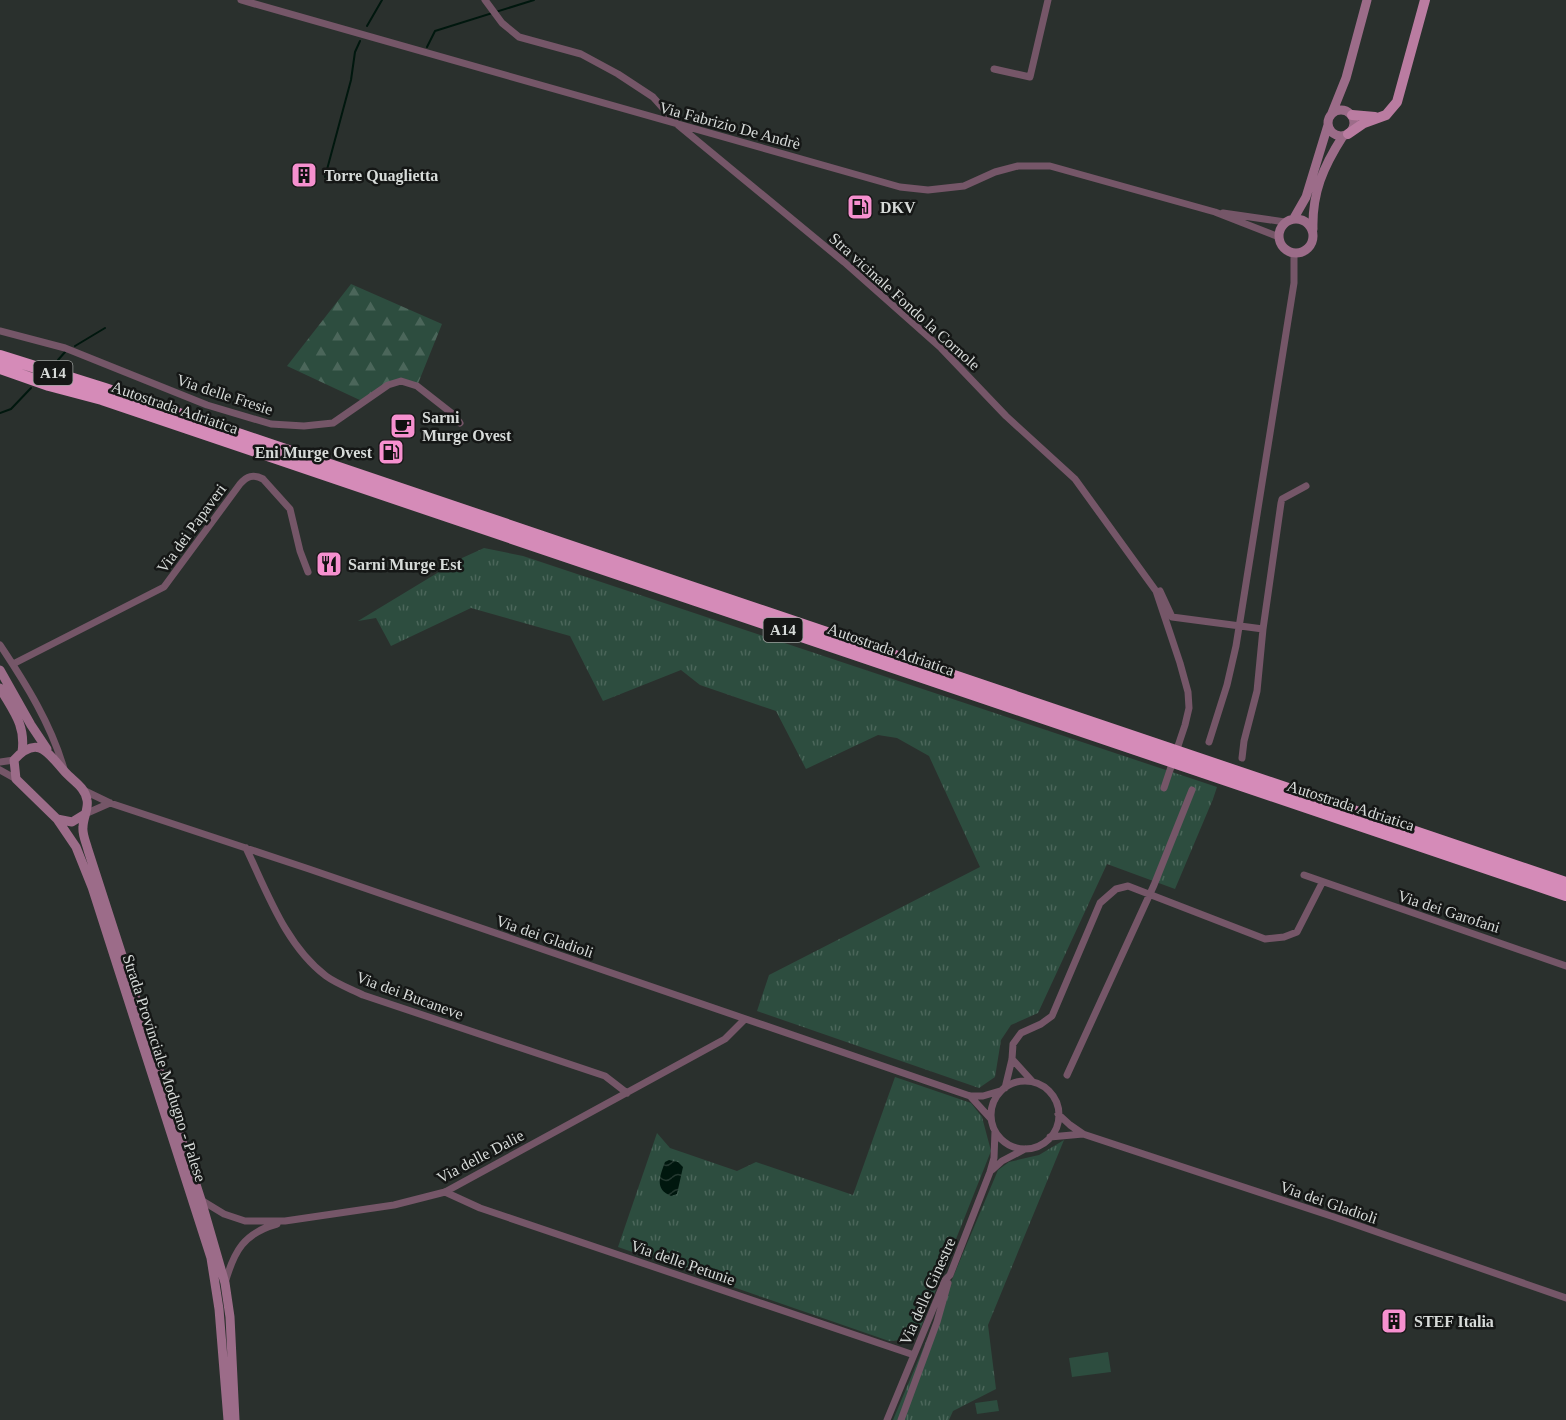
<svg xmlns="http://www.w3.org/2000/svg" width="1566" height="1420" font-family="Georgia,serif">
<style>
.grass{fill:url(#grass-tufts)}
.forest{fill:url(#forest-firs)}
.park{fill:#2d4d3f}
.water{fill:url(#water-waves)}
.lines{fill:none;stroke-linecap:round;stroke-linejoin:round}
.stream{stroke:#00170e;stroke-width:2}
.street{stroke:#755668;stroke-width:7}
.secondary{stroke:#9c6c89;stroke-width:9}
.primary{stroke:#ba7ca1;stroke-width:10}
.highway{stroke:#d58bb8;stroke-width:12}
.labels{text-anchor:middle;stroke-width:5;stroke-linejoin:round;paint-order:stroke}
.shield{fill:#151716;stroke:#9da09e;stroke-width:1.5}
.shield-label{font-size:15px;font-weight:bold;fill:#d7dbd9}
.street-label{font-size:16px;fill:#d7dbd9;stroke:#151716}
.poi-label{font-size:16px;font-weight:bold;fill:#d7dbd9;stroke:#151716;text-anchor:start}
</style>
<defs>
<pattern id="grass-tufts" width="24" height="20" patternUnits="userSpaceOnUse" patternTransform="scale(1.5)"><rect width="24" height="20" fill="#2d4d3f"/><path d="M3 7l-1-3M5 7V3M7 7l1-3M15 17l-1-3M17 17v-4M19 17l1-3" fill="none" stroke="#4b665a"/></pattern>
<pattern id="forest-firs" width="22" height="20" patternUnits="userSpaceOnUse" patternTransform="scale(1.5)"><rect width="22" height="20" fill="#2d4d3f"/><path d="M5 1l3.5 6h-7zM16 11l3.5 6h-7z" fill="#4b665a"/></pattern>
<pattern id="water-waves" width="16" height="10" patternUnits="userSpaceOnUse" patternTransform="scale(1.5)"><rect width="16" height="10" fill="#00170e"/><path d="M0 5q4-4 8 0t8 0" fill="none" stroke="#243830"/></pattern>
</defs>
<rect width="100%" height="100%" fill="#2a302d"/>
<path class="grass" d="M484,548L523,556L1217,787L1213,799L1175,889L1107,864L1038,1013L1011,1025L1001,1040L995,1077L979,1088L757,1011L769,975L980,867L929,756L897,738L878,735L806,769L776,711L700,685L681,670L603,701L570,636L471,608L391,646L376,618L358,621L462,558Z
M895,1077L971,1103L982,1117L991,1151L921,1327C911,1337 904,1341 889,1341L618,1247L657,1133L670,1148L737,1171L756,1162L853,1195Z
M1064,1140L988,1325L996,1389L953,1411L949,1420H893L998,1170L1009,1162L1039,1155Z"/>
<path class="forest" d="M351,284L442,324L417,386L401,381L364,402L287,366Z"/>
<path class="park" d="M1108,1352L1111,1372L1072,1377L1069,1358Z
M997,1400L999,1411L977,1414L975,1403Z"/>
<path class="water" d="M669,1160L678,1162L683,1167L677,1194L671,1196C654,1189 660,1176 665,1162Z"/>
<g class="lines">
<path class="stream" d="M367,26L382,0
M427,47L435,31L534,0
M325,177L351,80L355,52L360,41
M75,346L105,328
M58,360L65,352
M0,413L11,409L31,388"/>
<path class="street" d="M241,0L900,187L928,190L964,186L995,172L1018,166H1050L1215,212L1279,237
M485,0L502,23L519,37L581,54L618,74L653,97L678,125L844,262L941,348L1006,416L1075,479L1156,591L1180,663L1188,692L1189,708L1185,725L1164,788
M994,69L1030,77L1048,0
M1223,213L1285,222
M0,331L65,348L207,405L271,424L304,426L333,423L388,385L401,381L417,386L454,415L460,423
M1160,591L1172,617L1263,629
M0,645C26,684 51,724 64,769
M13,664L164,587L240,484C247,476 253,474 263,479L290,509L300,551L308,572
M1209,742L1227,685L1236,646L1294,283V253
M1242,758L1244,741L1257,691L1263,629L1281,503L1282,499L1306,486
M0,762L14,760
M0,770L16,779
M85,791L110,803L309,869L970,1096H983L1000,1091
M85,814L110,803
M246,848C267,892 286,946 326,976C337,984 351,989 363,995L605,1076L627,1093
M1304,875L1566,966
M1012,1059L1032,1081
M1067,1075L1154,885L1192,790
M991 1115a34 34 0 1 1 68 0a34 34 0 1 1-68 0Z
M1005,1088L1012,1059L1013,1044L1021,1033L1041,1024L1052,1016L1100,903L1116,889L1128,886L1265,939L1284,937L1297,932L1322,883
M970,1096L991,1119
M1058,1114L1070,1125L1083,1134L1334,1217L1566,1298
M1050,1137L1083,1134
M992,1170L1002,1161L1025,1149
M445,1192L480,1208L914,1355
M201,1200L224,1214L245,1221H285L394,1205L445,1192L725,1039L745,1019
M225,1283C234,1251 244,1233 277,1224
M887,1420L945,1280L950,1275L990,1172L994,1158L995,1131
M901,1420L937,1322L948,1283"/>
<path class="secondary" d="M1328 123a13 13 0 1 1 26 0a13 13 0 1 1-26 0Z
M1332,113L1346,78L1367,0
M1294,218L1306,197L1328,125
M1279 236a17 17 0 1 1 34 0a17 17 0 1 1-34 0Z
M1313,229C1312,193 1323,167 1343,136
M0,670L31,725L47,749
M0,688C13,711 26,725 22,752
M57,819L72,822L85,814
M228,1420L219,1309L211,1258L92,887L76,847L57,819L16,779L14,760C38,734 48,753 65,772C73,781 85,787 87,800C89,808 83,818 83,827C82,834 86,842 88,850L201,1200L225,1283L230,1317L235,1420"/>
<path class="primary" d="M1352,115L1375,117
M1348,134L1364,123L1386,115L1397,102L1425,0"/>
<path class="highway" d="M0,356L105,389L1566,883
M0,368L49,385L102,399L1566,895"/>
</g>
<defs>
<g id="building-square" transform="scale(1.35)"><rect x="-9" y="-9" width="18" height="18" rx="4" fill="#f690cf" stroke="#151716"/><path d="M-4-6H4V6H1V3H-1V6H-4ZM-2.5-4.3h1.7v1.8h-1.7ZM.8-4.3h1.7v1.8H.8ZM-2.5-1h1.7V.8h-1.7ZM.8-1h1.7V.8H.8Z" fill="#111"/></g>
<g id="fuel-square" transform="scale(1.35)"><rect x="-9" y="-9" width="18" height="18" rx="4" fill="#f690cf" stroke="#151716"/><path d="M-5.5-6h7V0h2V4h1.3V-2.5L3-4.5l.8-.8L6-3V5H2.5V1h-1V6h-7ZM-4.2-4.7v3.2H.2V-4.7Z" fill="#111"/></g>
<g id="cafe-square" transform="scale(1.35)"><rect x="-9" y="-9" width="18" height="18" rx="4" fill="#f690cf" stroke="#151716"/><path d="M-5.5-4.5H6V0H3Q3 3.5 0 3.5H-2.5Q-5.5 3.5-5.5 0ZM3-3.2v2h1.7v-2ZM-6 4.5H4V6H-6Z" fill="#111"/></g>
<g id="restaurant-square" transform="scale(1.35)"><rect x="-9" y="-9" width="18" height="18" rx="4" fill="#f690cf" stroke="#151716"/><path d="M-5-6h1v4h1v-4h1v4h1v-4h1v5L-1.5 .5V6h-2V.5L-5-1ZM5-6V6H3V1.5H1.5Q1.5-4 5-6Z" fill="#111"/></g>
</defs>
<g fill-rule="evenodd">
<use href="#building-square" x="304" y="175"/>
<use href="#fuel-square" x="860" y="207"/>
<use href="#cafe-square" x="403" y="426"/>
<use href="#fuel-square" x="391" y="452"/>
<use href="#restaurant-square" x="329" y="564"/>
<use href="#building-square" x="1394" y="1321"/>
</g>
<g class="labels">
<g class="shield">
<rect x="33.5" y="361" width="39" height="24" rx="4.5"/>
<rect x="763.5" y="618" width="39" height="24" rx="4.5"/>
</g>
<g class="shield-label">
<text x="53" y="378">A14</text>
<text x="783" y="635">A14</text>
</g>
<g class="street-label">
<text transform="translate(730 125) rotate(15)" y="6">Via Fabrizio De Andrè</text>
<text transform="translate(905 301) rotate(42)" y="6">Stra vicinale Fondo la Cornole</text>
<text transform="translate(225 394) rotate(18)" y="6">Via delle Fresie</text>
<text transform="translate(175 407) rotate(19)" y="6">Autostrada Adriatica</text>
<text transform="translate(191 528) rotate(-54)" y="6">Via dei Papaveri</text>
<text transform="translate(891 649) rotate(19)" y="6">Autostrada Adriatica</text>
<text transform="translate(1351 805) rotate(18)" y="6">Autostrada Adriatica</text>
<text transform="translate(1449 911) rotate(18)" y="6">Via dei Garofani</text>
<text transform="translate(545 936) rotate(19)" y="6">Via dei Gladioli</text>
<text transform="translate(410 995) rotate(20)" y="6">Via dei Bucaneve</text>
<text transform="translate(165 1068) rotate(72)" y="6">Strada Provinciale Modugno - Palese</text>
<text transform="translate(480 1156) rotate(-28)" y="6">Via delle Dalie</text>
<text transform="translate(1329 1202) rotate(19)" y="6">Via dei Gladioli</text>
<text transform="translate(683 1262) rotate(19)" y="6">Via delle Petunie</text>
<text transform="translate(927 1291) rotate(-66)" y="6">Via delle Ginestre</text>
</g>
<g class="poi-label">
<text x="324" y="181">Torre Quaglietta</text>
<text x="880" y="213">DKV</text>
<text x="422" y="423">Sarni<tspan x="422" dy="18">Murge Ovest</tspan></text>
<text x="372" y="458" text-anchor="end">Eni Murge Ovest</text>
<text x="348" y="570">Sarni Murge Est</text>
<text x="1414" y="1327">STEF Italia</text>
</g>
</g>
</svg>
